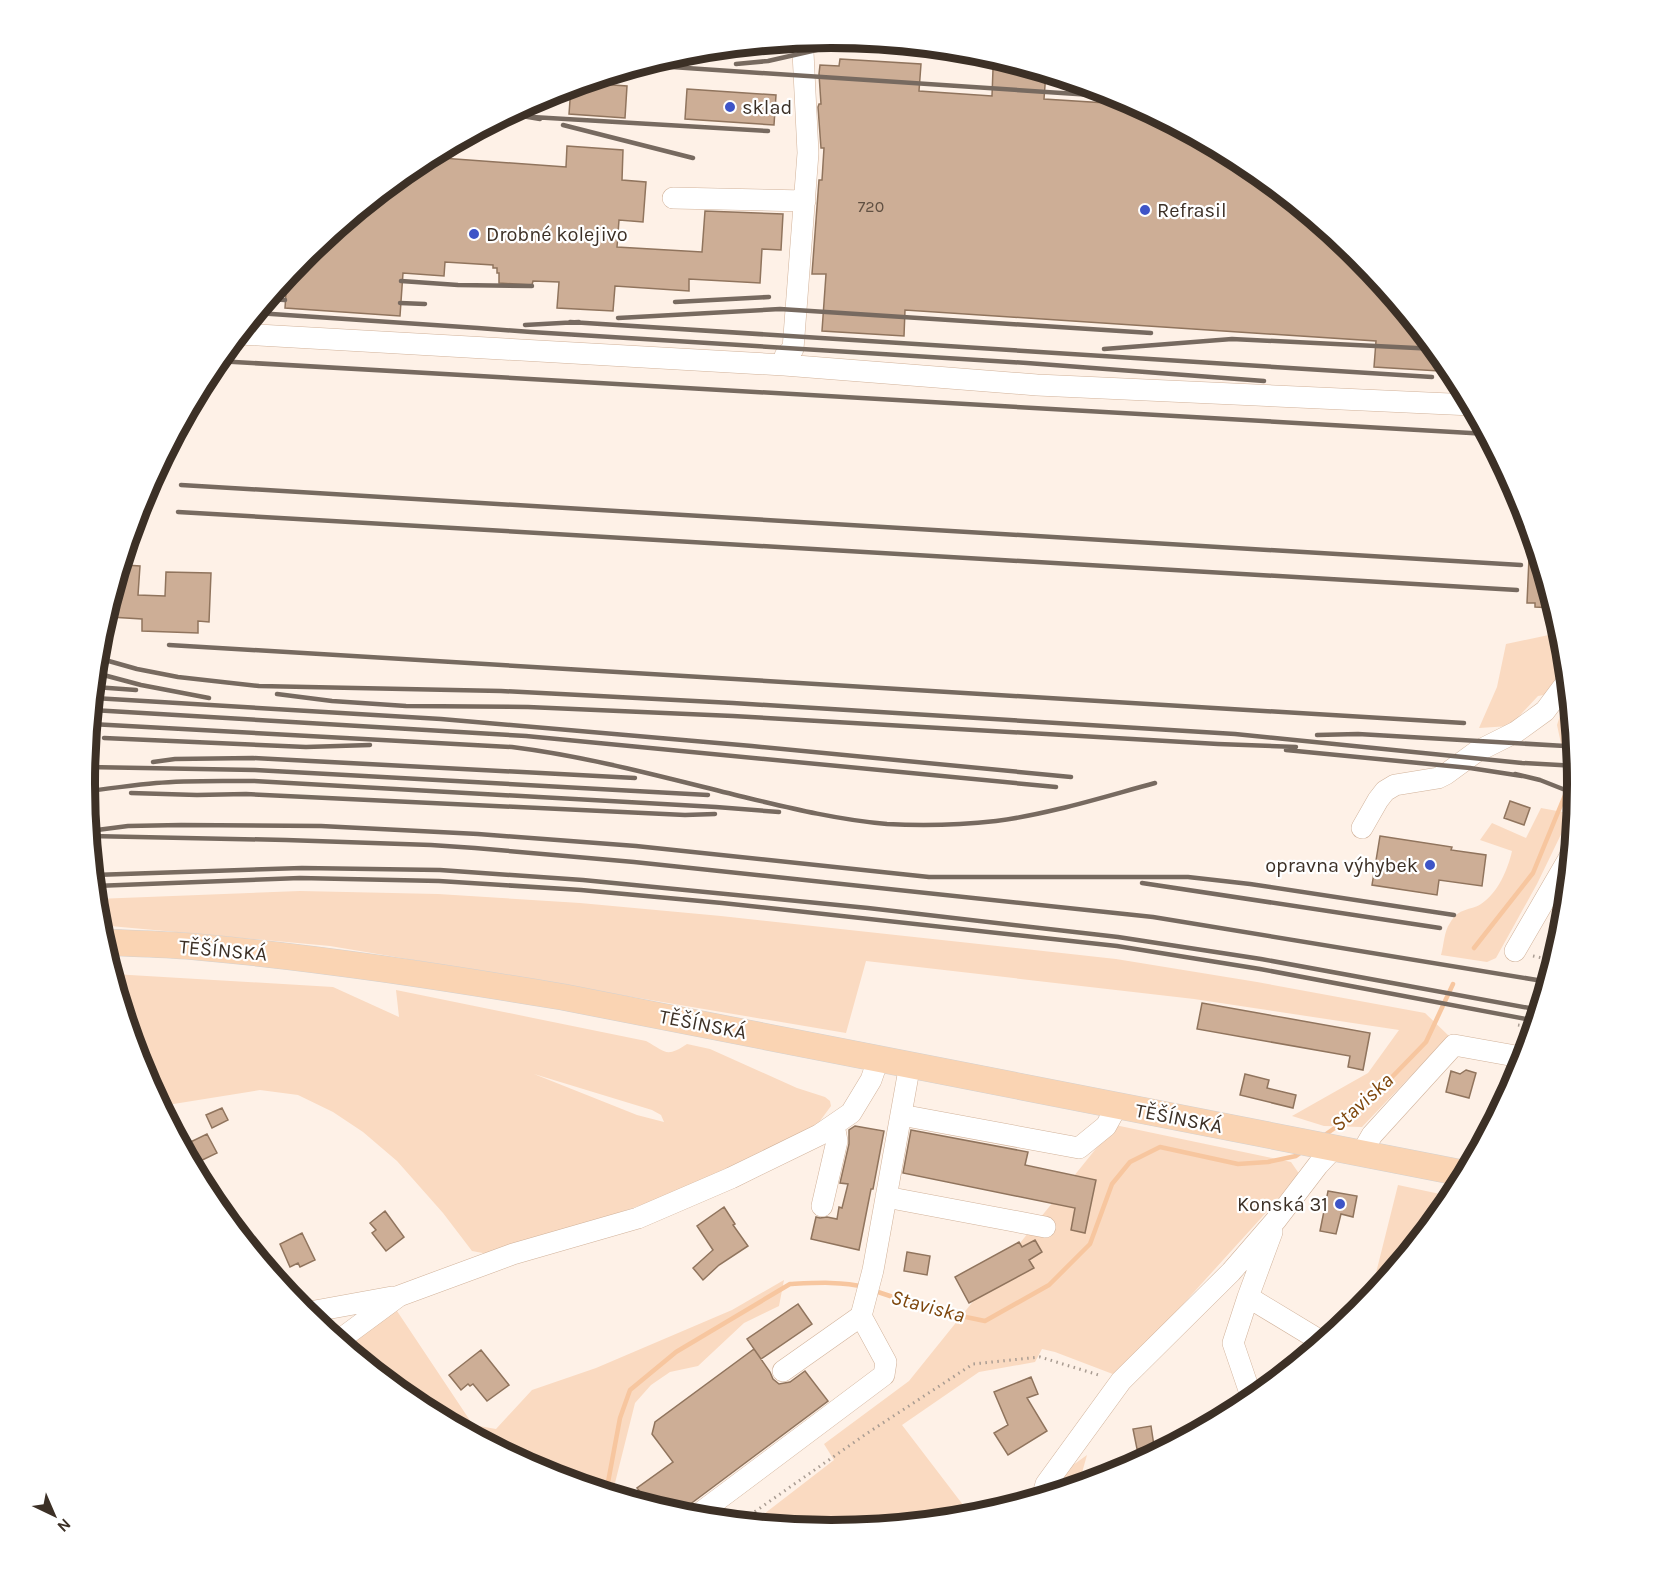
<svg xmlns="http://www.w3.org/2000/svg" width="1664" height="1569" font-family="Karla,sans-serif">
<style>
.green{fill:#fadac1;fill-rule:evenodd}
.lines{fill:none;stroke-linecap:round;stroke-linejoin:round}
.stream{stroke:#f7c69f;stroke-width:4.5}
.building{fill:#cdae96;stroke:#90745d;stroke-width:1.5}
.minor-casing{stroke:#d1b29a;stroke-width:22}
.major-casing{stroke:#d4d1cf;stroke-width:27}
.path{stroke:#a99c92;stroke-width:3;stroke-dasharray:1.5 4.5;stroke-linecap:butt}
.minor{stroke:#fff;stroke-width:21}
.major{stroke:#fad4b3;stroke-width:26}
.rail{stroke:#776a60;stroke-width:4.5}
.poi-dot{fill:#3e54c7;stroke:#fff;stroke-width:2}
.labels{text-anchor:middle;stroke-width:4.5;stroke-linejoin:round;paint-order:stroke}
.number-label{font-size:16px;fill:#605042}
.poi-label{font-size:20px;fill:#3c3026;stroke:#fff;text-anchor:start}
.street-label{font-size:20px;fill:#3c3026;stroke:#fff}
.water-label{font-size:21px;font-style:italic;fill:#7e470d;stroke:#fff}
.rim{fill:none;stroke:#3c3026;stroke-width:8}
</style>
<rect width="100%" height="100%" fill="#fef1e7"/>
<path class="green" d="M1563,632L1565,639L1576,755L1563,753L1557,725L1568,691L1538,696L1510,726L1479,728L1497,687L1506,644Z
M1541,808L1568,813L1567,822L1537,884L1496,958L1487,962L1441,955C1444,945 1444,931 1450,923C1459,907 1470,911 1481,904C1498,893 1508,869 1512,851L1480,840L1492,823L1526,838Z
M300,891L438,894L580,903L721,916L1116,959L1257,982L1425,1013L1449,1036L1362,1127L1324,1126L1292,1116L1368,1073L1399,1030L1194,999L866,961L846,1033L330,946L99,925L96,899Z
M113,974L333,987L399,1017L396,990L646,1041C666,1052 666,1058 687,1044L710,1049L797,1088L825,1097L830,1101L831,1106L817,1125L806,1134L647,1203L553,1235L488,1254L472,1251L443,1213L397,1161L363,1132L333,1112L298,1095L260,1090L161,1106L142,1070ZM534,1074L652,1110L661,1115L664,1122L637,1115Z
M1115,1125L1291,1162L1300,1175L1118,1376L1055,1352L1042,1349L1035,1362L979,1372L902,1425L973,1518L832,1531L751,1524L834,1460L824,1444L909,1381Z
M1398,1185L1454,1197L1388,1278L1376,1273Z
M784,1280L779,1306L744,1323L698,1366L670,1372L651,1385L635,1403L612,1495L546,1475L417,1405L345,1346L395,1308L473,1425L496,1429L532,1390L596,1368L732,1310Z
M1087,1455L1078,1487L1051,1495L1062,1473Z"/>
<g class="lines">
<path class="stream" d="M1474,948L1533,873L1577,766
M1322,1137L1360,1110L1426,1042L1453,984
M875,1291L932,1310L985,1321L1049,1285L1090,1244L1112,1184L1130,1162L1160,1147L1238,1164L1268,1162L1296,1156L1303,1151
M606,1493L620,1418L630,1390L676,1352L790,1284C812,1283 843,1281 864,1287"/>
</g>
<path class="building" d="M840,59L921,64L919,91L992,96L993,69L1043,72H1046L1044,99L1138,105L1247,164L1360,257L1455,372L1374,367L1376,341L905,310L904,336L822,331L826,274H812L819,180H822L824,148H821L818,107L819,104H821L819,74L820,65L839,66Z
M584,83L627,86L625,118L569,114L571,87Z
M687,89L776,95L774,125L685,119Z
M567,146L623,150L622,180L646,182L643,222L619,220L617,247L702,252L705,211L783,214L781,250L762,249L760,283L689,279V291L615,286L613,311L557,308L559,282L533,281L532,285L499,283V273H497V268H493V265L445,262L444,276L403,273L400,316L285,308L287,277L304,256L417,163L428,157L566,167Z
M1529,558L1540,559L1555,608L1535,607V603H1527Z
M125,565L140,566L138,595L165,596L166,572L211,573L209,622L198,621V633L142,631V619L110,617L111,601L113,593L122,594Z
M1510,801L1530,808L1524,825L1504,818Z
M1380,836L1452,847L1451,850L1486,855L1482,886L1439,880L1437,895L1372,885Z
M1202,1003L1370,1033L1363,1070L1348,1067L1350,1056L1197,1029Z
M1466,1070L1476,1073L1469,1098L1446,1092L1451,1071L1460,1074Z
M1245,1074L1269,1080L1267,1088L1296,1095L1293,1108L1240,1095Z
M222,1108L228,1120L212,1128L206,1115Z
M855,1126L884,1131L873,1189H871L859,1250L811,1239L816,1217L820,1218L827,1217L837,1219L839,1207L842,1208L848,1184L840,1183L849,1144V1130Z
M911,1130L1028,1152L1025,1165L1096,1180L1085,1233L1071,1230L1075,1208L903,1173Z
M207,1134L217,1153L192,1165L182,1146Z
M1328,1191L1357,1196L1353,1217L1341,1214L1336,1234L1320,1231Z
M724,1207L735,1224L733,1225L748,1246L719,1265L703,1280L693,1268L713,1250L697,1226Z
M385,1211L404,1237L386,1251L372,1233L376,1230L370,1223Z
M302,1233L315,1260L300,1267L298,1263L290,1267L280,1244Z
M1035,1240L1042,1252L1029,1260L1034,1268L969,1303L955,1277L1019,1242L1022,1247Z
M907,1252L930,1256L927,1275L904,1271Z
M798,1304L812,1324L761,1359L747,1339Z
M754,1349L770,1372L773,1379L779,1384L790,1382L805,1371L828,1401L677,1514L651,1506L637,1488L673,1462L652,1434L655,1422Z
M481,1350L509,1385L487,1401L473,1384L470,1386L468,1384L461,1390L449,1375Z
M1031,1377L1038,1394L1027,1398L1047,1431L1008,1455L994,1433L1008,1425L994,1392Z
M1151,1426L1154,1446L1137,1449L1133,1429Z"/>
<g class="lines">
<g class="minor-casing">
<path id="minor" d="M673,198L805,201
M240,334L784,365L1037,385L1472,405
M784,365L785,356L793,349L808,153L803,52L799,41
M1362,828L1378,800L1385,791L1395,785L1438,778L1446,774L1476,752L1516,732L1545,711L1569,679
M1515,951L1572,853
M901,1115L1079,1148L1106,1126L1117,1106
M1361,1154L1372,1135L1454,1045L1526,1058
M886,1197L1045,1227
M822,1206L837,1141L834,1125
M1248,1297L1324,1343
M304,1313L392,1297
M338,1341L399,1296L513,1254L638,1218L731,1178L819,1135L851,1113L871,1080L879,1057
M783,1371L861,1316L873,1270L910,1064
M1257,1397L1249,1390L1233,1343L1248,1297L1272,1232
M1042,1498L1046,1484L1121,1381L1231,1272L1276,1220L1318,1165L1333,1149
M696,1516L884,1375L886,1362L861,1316"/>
</g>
<g class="major-casing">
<path id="major" d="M103,942C135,944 167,944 198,947C321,958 442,977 563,997L1467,1174"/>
</g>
<path class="path" d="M1533,956L1555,961
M1518,1025L1535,1028
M740,1522L866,1434L973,1364L1040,1357L1102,1376"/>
<use href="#minor" class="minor"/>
<use href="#major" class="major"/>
<path class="rail" d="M736,64L768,61L843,44L872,41
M642,65L1122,97
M510,114L540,119
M532,117L768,131
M563,125L693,158
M401,281L458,285L532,286
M269,299L285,300
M675,302L769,297
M400,303L425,304
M257,313L478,328L531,332L1027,363L1264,381
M618,318L780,309L1151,333
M570,322L1432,377
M525,325L579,322
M1104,349L1232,339L1436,349
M217,361L1488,434
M181,485L1521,565
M178,512L1517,590
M169,645L1464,723
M98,658L137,669L178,677L259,686L501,691L733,703L1235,734L1522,763L1577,766
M96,673L141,685L209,698
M95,687L136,690
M277,694L332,701L406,706L528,707L733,716L1218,744L1296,747
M94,698L441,719L752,746L1071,777
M92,710L526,736L1056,787
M91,724L512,747C592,757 670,779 748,798C794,809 840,820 887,824C923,826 960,825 996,821C1050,814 1103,797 1155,783
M1317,735L1358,734L1565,746
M104,738L306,747L370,745
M1286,750L1470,768L1522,776
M153,762L175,759L253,758L635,778
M87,767L255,770L708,795
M1515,774L1540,780L1578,795
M86,791C109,789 132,785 156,783C188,780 221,781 254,781L716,807L779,812
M131,793L197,795L246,794L685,815L715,814
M97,830L128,826L181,825L321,826L478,834L636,846L929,877H1188L1250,884L1454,915
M90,836L286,840L431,845L475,848L634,862L1153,917L1549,982
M94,875L302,868L440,870L583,880L868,908L1118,937L1261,959L1540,1010
M1142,883L1440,928
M95,886L300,878L439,881L581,890L722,903L1117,946L1260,969L1537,1021"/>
</g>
<g class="poi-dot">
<circle cx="730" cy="107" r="6"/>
<circle cx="1145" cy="210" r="6"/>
<circle cx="474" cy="234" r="6"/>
<circle cx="1430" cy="865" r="6"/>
<circle cx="1340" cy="1204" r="6"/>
</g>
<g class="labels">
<g class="number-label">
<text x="871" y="212">720</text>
</g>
<g class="poi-label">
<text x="742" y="114">sklad</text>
<text x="1157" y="217">Refrasil</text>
<text x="486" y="241">Drobné kolejivo</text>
<text x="1418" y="872" text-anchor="end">opravna výhybek</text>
<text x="1328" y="1211" text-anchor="end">Konská 31</text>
</g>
<g class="street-label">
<text transform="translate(223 950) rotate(5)" y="7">TĚŠÍNSKÁ</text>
<text transform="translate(703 1024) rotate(11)" y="7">TĚŠÍNSKÁ</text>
<text transform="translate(1179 1118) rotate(11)" y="7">TĚŠÍNSKÁ</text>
</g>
<g class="water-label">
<text transform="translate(1362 1102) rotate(-42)" y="7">Staviska</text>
<text transform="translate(928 1306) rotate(15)" y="7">Staviska</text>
</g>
</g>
<path d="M0 0H1664V1569H0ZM95 784a736 736 0 1 1 1472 0a736 736 0 1 1-1472 0Z" fill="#fff" fill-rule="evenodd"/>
<path class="rim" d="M95 784a736 736 0 1 1 1472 0a736 736 0 1 1-1472 0Z"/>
<g transform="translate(54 1515) rotate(136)" stroke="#ffffff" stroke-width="4.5" paint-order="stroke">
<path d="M0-4.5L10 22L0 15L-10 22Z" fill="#3c3026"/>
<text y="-9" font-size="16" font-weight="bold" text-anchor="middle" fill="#3c3026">N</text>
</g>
</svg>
